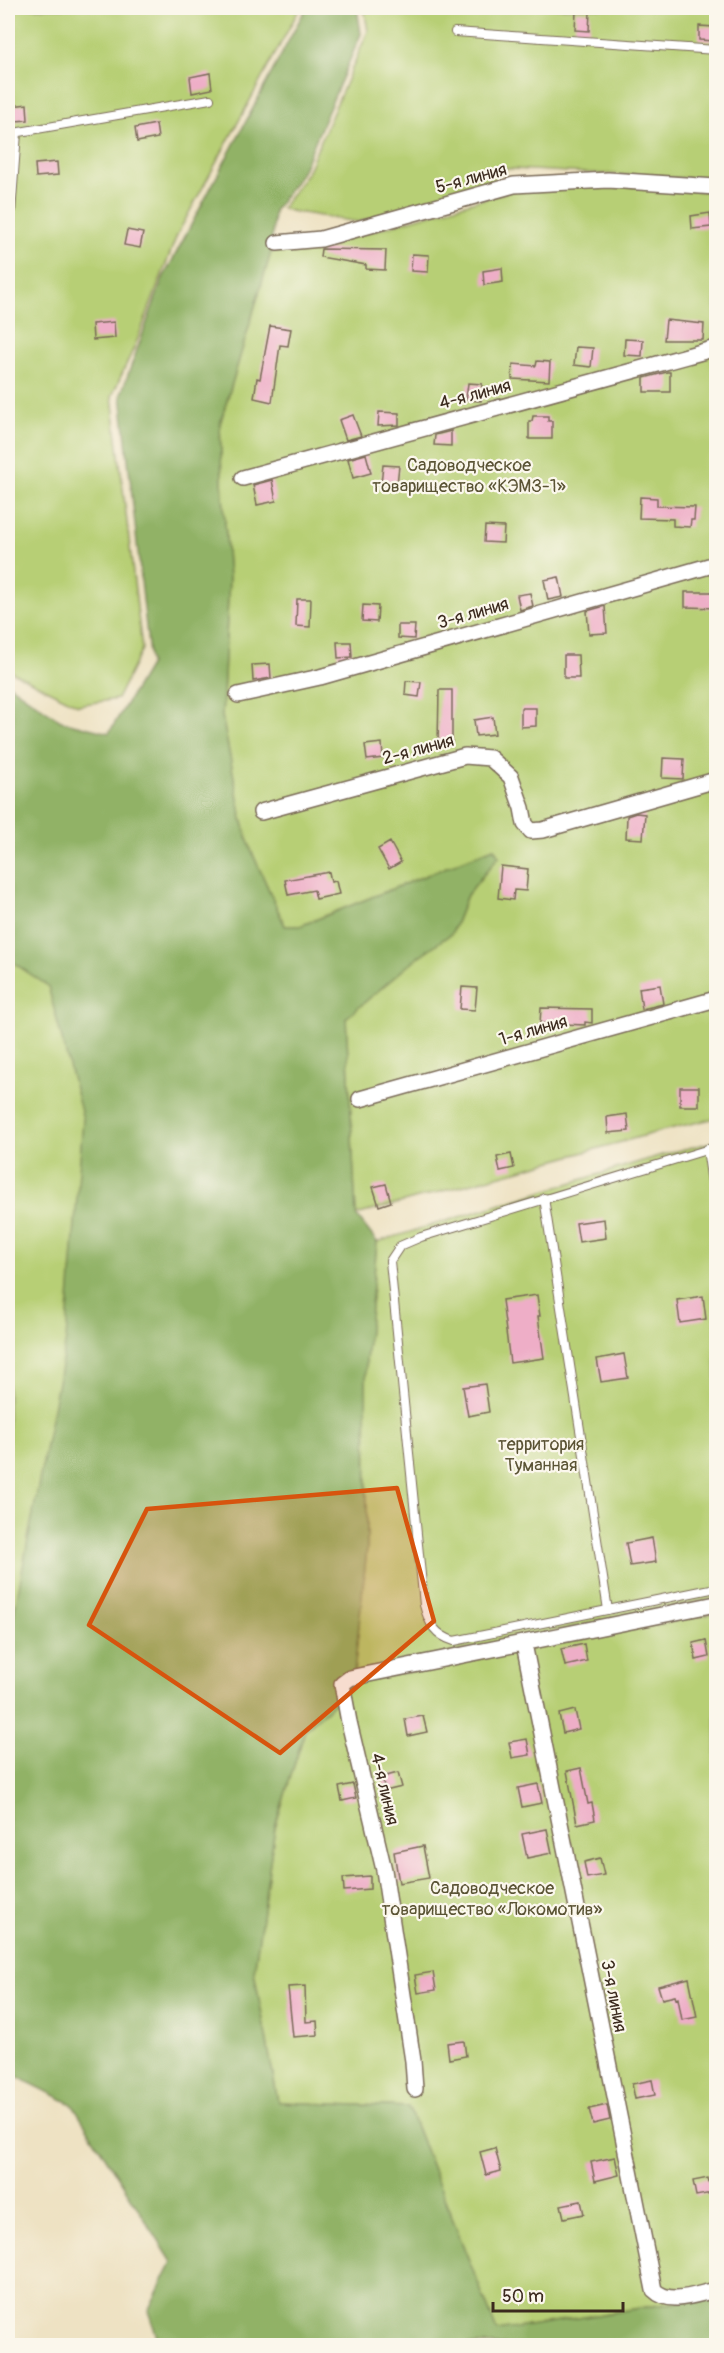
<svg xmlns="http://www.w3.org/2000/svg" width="724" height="2353" font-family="Pangolin,sans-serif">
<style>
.green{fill:#b7cf74;stroke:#797c49;stroke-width:1.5}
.forest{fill:#91b266;stroke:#666e42;stroke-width:1.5}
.building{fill:#eeaec7}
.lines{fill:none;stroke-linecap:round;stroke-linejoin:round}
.service-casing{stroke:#7a6a58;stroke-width:10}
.minor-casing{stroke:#7a6a58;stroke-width:18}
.service{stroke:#fff;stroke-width:8}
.minor{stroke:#fff;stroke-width:15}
.marked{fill:#d7540e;fill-opacity:0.2;stroke:#d7540e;stroke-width:4.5;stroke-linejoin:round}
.labels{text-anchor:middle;stroke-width:4.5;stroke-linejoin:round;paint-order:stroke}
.street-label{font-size:18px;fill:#3b2a1e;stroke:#fbf7ec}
.park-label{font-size:18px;fill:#5a5334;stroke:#fbf7ec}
</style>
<rect width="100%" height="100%" fill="#fbf7ec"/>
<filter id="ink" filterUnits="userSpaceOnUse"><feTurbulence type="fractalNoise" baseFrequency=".0167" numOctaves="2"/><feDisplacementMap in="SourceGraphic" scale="12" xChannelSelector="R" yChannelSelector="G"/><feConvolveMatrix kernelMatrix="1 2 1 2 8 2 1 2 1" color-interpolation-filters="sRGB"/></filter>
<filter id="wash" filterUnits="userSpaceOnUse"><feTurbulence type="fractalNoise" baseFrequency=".008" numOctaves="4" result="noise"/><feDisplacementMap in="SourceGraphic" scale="24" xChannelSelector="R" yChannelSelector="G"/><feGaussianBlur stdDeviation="1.35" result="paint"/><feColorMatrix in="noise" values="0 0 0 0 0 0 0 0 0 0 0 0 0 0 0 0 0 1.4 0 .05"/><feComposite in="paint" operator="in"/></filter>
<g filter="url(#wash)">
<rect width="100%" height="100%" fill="#eee2c3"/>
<path class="green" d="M8,8H300L177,235L137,341L112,396L142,649L117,699L78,705L8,670Z
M364,8H716V180L495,168V183L358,222L290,211L282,208L307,173L368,31Z
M598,184L716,192V1118L665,1130L356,1215L346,1018L418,957L452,933L467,895L499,856L494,848L300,926H285L251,850L242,819L222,716L229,578L222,482L220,424L271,252L310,249L517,189Z
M8,940L68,980L94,1120L8,1871Z
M716,1141V1598L354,1673L367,1547L366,1361L377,1242L662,1155Z
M716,1613V2296L497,2331L408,2107L278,2102L254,1971L275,1827L305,1730L356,1682Z"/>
<path class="forest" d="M306,8H357L361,34L302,172L274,211L271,252L220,424L222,482L229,578L222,716L242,819L251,850L285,926H300L494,848L499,856L467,895L452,933L418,957L346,1018L356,1215L377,1242L366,1361L367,1547L354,1673L356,1682L305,1730L275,1827L254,1972L278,2102L408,2107L497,2331L716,2296V2345H160L148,2311L172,2262L72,2104L8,2072V1645L66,1340L83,1119L48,986L8,959V684L61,721L109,733L150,664L121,394L163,278Z"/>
<g id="blocks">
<path class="building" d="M576,11L590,12L589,31L575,30Z
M699,26L715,27V41L699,40Z
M210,73L212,89L192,93L190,77Z
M27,104L28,120L15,121L13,106Z
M156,124L158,138L137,142L135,128Z
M57,162L58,175L36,177L35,164Z
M710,213L711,227L692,229L691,216Z
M127,230L143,233L140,248L124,245Z
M321,249L386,250L385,270L366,269V265L320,257Z
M412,254L429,255L428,272L411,271Z
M502,268L503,282L484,285L483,271Z
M666,320L704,324L703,340H664Z
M114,322L115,338L93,340L92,324Z
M270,326L291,329L288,346L280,345L272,402L254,398L257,378L260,379Z
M625,339L643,340L642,356L624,355Z
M576,347L593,348L591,367L574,365Z
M537,361L550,362L549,381L512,379L513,364L536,366Z
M667,372H670V392H644V378Z
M468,383L482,384L481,401L466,400Z
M379,412L399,413V425L378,426Z
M353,415L361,436L346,440L339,420Z
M533,416H548V421H552V439H529V421H532Z
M451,431V446L434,445L435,435Z
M366,454L371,473L353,478L348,459Z
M383,465L399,466L397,484L381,483Z
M272,480L276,501L257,505L253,485Z
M640,497L657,498V506L695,507L694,520H691L690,527L673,526V519L639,518Z
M485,526L504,527L503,543L484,542Z
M559,577L563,597L548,600L544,580Z
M685,592H717V608L685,607Z
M530,593L533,606L520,610L517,595Z
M297,599H311L310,627L296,626Z
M363,605L378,606L377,622L362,621Z
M605,606L607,633L589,634L587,611Z
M398,625H415L414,639L398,638Z
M337,642H351L352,657L338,658Z
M564,655H578L579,678H564Z
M270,664L271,678L253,681L252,665Z
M406,681L421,682L419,697L405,695Z
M439,690H452V743H438Z
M521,708H536V726L521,727Z
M493,717L495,734L476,736L474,720Z
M382,743L383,758L367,760L365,745Z
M663,758L684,759L683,779L662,778Z
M636,813L645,814L643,839L626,838L627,816Z
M390,842L401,862L389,869L378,849Z
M501,866L528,869L526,891L514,890L513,900L498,898Z
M329,872L331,882L336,881L339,894L316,899L314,890L288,895L285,880Z
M660,985L663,1004L642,1009L639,988Z
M462,987L477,988L475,1010L460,1009Z
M541,1008L592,1009V1023L585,1022V1025L540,1023Z
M680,1087H699V1106H680Z
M627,1114L629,1131L608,1133L607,1117Z
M511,1154L514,1168L500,1171L497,1157Z
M386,1184L391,1202L379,1206L373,1187Z
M604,1219L606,1238L579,1242L576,1223Z
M537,1295L540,1316H538L544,1358L510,1363L502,1300Z
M703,1296L706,1319L680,1323L677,1300Z
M624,1354L628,1378L601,1382L597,1359Z
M485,1384L489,1412L468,1416L463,1387Z
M652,1538L656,1562L630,1566L626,1543Z
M706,1640L709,1657L696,1660L693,1643Z
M584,1644L587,1661L565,1666L561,1649Z
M575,1710L579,1729L563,1733L559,1714Z
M423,1716L427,1732L408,1736L405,1719Z
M527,1739L530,1755L512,1758L509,1742Z
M581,1768L588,1804L592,1803L595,1820L577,1824L567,1771Z
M398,1773L402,1787L385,1791L382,1777Z
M353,1784L356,1798L342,1801L339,1787Z
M538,1784L542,1803L522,1807L518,1788Z
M547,1829L552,1853L527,1858L522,1834Z
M423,1846L429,1878L399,1883L394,1852Z
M600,1858L604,1875L587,1878L584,1862Z
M370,1876V1889L344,1891L343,1878Z
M433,1972L436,1990L418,1993L415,1975Z
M689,1978L697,2017L682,2020L678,1998L676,1999L675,1996L662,1999L658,1986Z
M305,1986L306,2022L317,2021L318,2035L293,2037L288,1987Z
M464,2041L466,2056L449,2059L447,2043Z
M652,2080L655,2095L635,2099L632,2084Z
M607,2105L610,2120L593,2124L589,2109Z
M495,2148L501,2171L486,2175L480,2152Z
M615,2157L619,2175L595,2181L591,2162Z
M708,2178L712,2193L696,2196L693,2181Z
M581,2201L584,2214L564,2218L561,2205Z"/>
</g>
</g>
<g filter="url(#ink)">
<use href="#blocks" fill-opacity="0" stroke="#7a6a58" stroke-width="1.5"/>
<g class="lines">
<g class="service-casing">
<path id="service" d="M455,32L716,50
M8,134L210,99
M8,254L17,133
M716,1147L421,1237L400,1246L390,1261L424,1605C429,1624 435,1635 454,1641L716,1588
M707,1149L716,1210
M544,1198L608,1610"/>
</g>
<g class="minor-casing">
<path id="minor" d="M277,243L321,239L514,185L608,180L716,187
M243,478L716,348
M238,695L320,677L716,564
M261,812L465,756L490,758L511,777L522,808L525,824L531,831L543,830L716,780
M360,1099L716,999
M524,1644L654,2290C670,2306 696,2294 716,2290
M415,2089L413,2061L384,1870L349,1722L342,1684L350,1678L359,1676L716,1604"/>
</g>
<use href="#service" class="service"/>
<use href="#minor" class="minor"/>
</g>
</g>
<path class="marked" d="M397,1488L434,1621L280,1753L89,1625L147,1509Z"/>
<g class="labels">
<g class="street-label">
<text transform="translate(471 178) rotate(-15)" y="6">5-я линия</text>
<text transform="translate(475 394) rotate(-15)" y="6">4-я линия</text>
<text transform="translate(473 613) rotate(-16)" y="6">3-я линия</text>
<text transform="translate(418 749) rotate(-15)" y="6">2-я линия</text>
<text transform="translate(533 1030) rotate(-16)" y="6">1-я линия</text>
<text transform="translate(385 1789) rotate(77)" y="6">4-я линия</text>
<text transform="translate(614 1996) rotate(79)" y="6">3-я линия</text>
</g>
<g class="park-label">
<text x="469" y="471">Садоводческое<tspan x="469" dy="21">товарищество «КЭМЗ-1»</tspan></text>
<text x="541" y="1450">территория<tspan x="541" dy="21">Туманная</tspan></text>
<text x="492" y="1894">Садоводческое<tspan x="492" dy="21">товарищество «Локомотив»</tspan></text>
</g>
</g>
<rect width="724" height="2353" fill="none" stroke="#fbf7ec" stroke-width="30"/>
<path d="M493 2302v9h130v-9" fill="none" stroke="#3b2a1e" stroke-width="3"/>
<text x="502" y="2302" font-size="18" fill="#3b2a1e" stroke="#fbf7ec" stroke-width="4.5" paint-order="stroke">50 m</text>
</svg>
